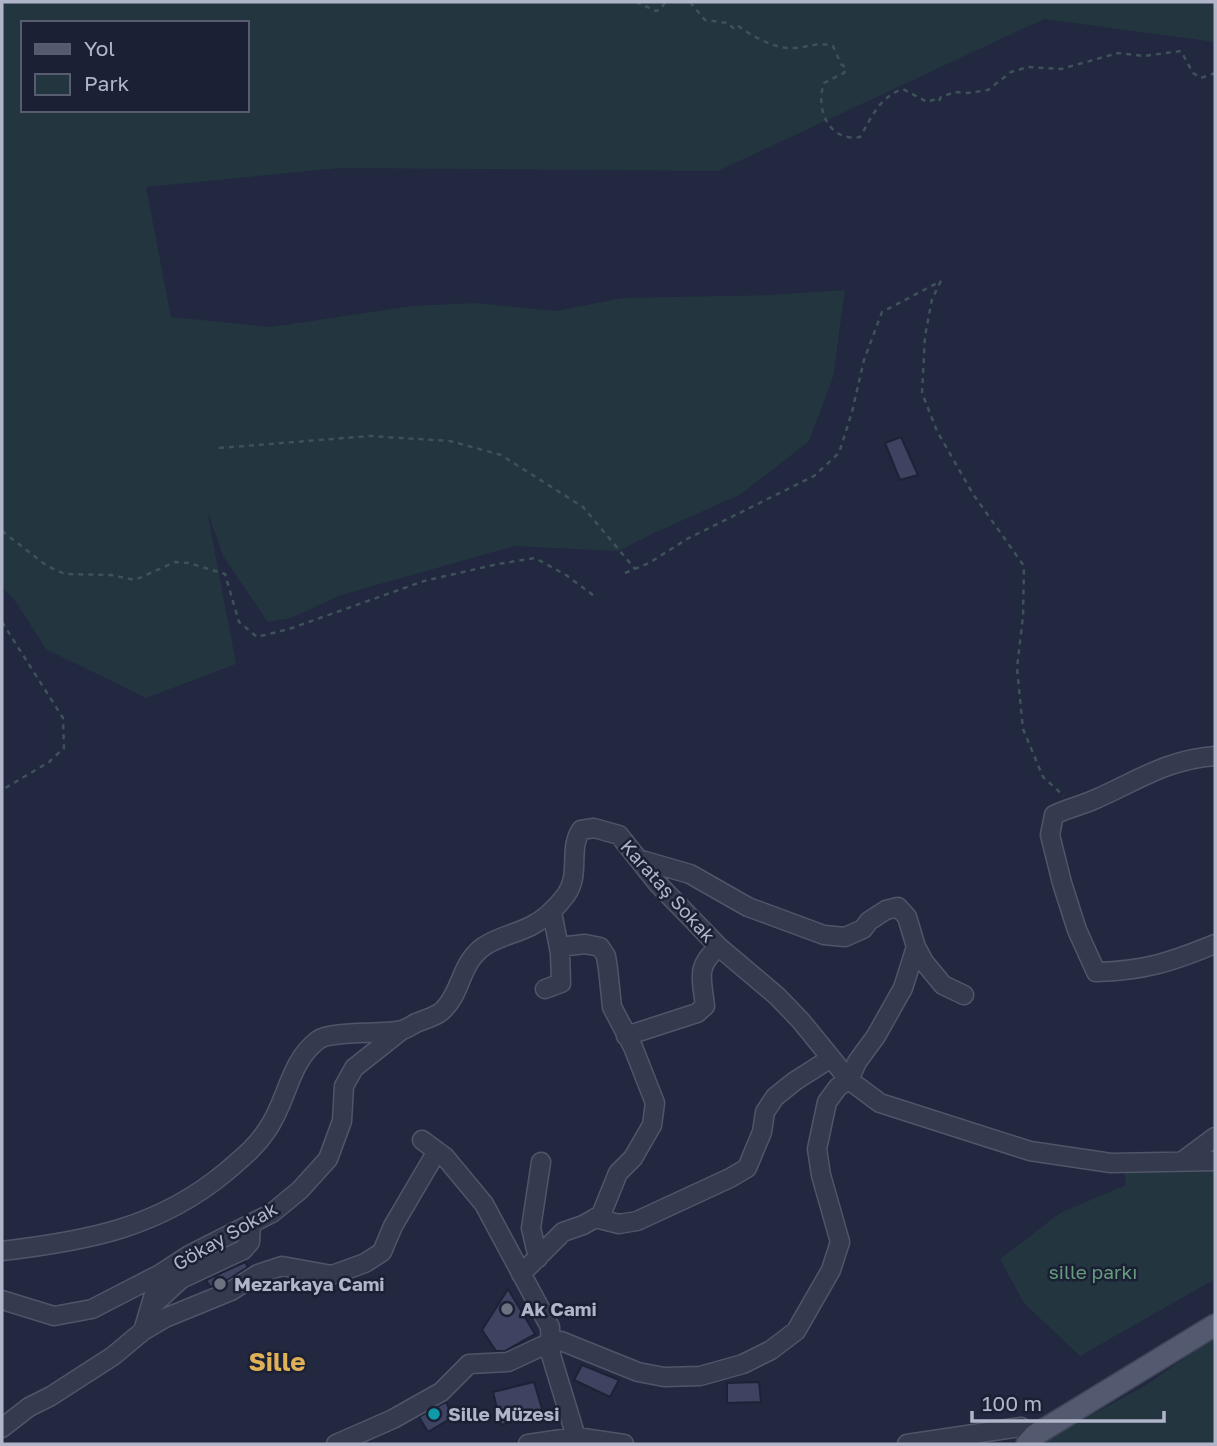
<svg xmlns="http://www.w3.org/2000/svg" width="1217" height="1446" font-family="'Golos Text',sans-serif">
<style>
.green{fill:#233640;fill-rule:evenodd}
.building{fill:#3d4360;stroke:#1d2236;stroke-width:2}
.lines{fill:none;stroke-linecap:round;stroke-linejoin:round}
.minor-casing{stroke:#51556a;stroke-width:21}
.major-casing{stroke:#3f4458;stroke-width:24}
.path{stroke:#3e525a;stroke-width:2.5;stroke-dasharray:5 5;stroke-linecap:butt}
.minor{stroke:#353a4f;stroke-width:18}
.major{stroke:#53596f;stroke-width:21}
.worship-dot{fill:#6b7280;stroke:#1b2034;stroke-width:2.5}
.culture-dot{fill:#0f9aa8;stroke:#1b2034;stroke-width:2.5}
.labels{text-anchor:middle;stroke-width:5;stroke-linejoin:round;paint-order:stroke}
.street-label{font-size:19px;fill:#b1b5ca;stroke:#1b2034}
.park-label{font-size:19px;fill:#669d7f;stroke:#1b2034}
.poi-label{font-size:19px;font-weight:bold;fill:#b1b5ca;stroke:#1b2034;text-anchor:start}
.district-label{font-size:26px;font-weight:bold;fill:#deb058;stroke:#1b2034}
</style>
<rect width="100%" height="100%" fill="#21283f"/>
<path class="green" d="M2,2H1215V42L1044,19L718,171L339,168L146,187L171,317L271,327L412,306L476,303L556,311L623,298L771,295L845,290L833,377L809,441L741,494L652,534L618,551L514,546L341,595L291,618L268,622L223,556L207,510L236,664L146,698L46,649L16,602L2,587ZM23,23H247V110H23Z
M1215,1169V1279L1080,1356L1024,1303L1000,1259L1060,1213L1126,1185L1124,1170Z
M1215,1337V1444H1039L1146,1385Z"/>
<path class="building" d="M901,437L918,475L900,480L885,443Z
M245,1262L248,1267L226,1281L210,1287L206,1280Z
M508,1289L535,1334L505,1351H496L482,1330Z
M582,1365L619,1380L610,1397L574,1380Z
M534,1382L543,1412L501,1425L493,1392Z
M759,1382L761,1402L727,1403V1383Z
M446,1402L453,1417L428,1432L419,1417Z"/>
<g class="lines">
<g class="minor-casing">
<path id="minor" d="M1215,756C1164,760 1136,782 1091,801C1079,806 1066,809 1054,815L1050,835L1062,883L1077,930L1096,972C1144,971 1171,962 1215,944
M638,859L690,874L748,907L824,935L845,937L863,929L869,921L886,910L898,907L907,917L916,947L924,962L943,985L964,995
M545,989L561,983L560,953L552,912
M626,1036L697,1013L705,1006C702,979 695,966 719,947
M422,1140L445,1157L484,1204L550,1327L551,1355L576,1437
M1184,1160L1215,1137
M595,1218L619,1224L637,1221L730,1178L747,1168L762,1132L765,1112L775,1097L795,1081L831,1058
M2,1251C87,1241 159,1228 227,1171C242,1158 256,1147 267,1130C288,1101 288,1063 318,1040C332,1030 383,1035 402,1030C406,1029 412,1025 416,1023C425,1019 438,1016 444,1009C462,991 460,964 483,947C497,937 515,934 531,926C545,919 557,907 566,895C581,874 568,850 581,830L594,828L619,835L658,884L719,947L777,996L801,1021L849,1080L880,1103L1030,1151L1111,1163L1215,1161
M538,1258L531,1228L541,1162
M521,1274L563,1232L583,1225L601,1215L618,1173L633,1158L652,1125L655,1103L633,1047L612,1007L608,969L606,956L600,947L585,944L559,947
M2,1300L54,1316L92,1309L160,1274L189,1255L272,1213L300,1190L328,1159L342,1121L344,1086L354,1068L402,1030
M152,1306L181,1279L243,1250L250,1242L251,1224
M143,1331L165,1318L231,1291L258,1274L282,1266L332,1275L365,1263L382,1252L393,1226L437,1151
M2,1428L29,1407L51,1396L113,1356L143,1331L160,1274
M336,1444L393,1419L441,1392L469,1364L508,1362L551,1342L561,1341L638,1372L664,1377L700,1376L743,1364L771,1350L796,1331L831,1270L840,1242L821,1175L817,1149L827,1102L838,1087L849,1080L857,1062L876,1036L903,988L916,947
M528,1444L576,1437L624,1444
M907,1444L1021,1427L1035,1435"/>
</g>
<g class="major-casing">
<path id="major" d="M1027,1444L1035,1435L1215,1325"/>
</g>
<path class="path" d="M636,2L656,11L661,9L665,2
M690,2L705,20L728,23L733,28L737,25C750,35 771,47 788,48C804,49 817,41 833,46L841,64L846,68L844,73L824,83C815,108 828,142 860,137C872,117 879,97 903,89L927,102L936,99L939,101L941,97L955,92L968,93L988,90L1011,72L1028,67L1061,69L1118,53L1144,56L1181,51L1193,73L1201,78L1215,73
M941,281L932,299L925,336L922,393L937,431L973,494L1024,566L1023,616L1017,668L1023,729L1043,777L1064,796
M219,448L370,436L450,441L501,455L583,507L635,569
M2,531L47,566L65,574L111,575L135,580L175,562L189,563L225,574L239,622L257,637L289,629L424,581L498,564L535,558L566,575L593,595
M625,573L649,563L687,539L814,476L839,453L852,412L864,360L882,312L941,281
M2,622L63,718L64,748L49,762L2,790"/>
<use href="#minor" class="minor"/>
<use href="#major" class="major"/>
</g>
<g class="worship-dot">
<circle cx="220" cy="1284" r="7"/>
<circle cx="507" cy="1309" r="7"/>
</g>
<circle class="culture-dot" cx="434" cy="1414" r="7"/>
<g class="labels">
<g class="street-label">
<text transform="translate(668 891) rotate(48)" y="7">Karataş Sokak</text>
<text transform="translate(225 1236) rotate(-30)" y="7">Gökay Sokak</text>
</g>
<g class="park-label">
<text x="1093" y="1279">sille parkı</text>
</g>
<g class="poi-label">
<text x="234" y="1291">Mezarkaya Cami</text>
<text x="521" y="1316">Ak Cami</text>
<text x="448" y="1421">Sille Müzesi</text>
</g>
<g class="district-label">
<text x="277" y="1371">Sille</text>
</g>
</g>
<rect width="1217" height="1446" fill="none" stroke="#b1b5ca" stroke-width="7"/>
<rect x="21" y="21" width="228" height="91" fill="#1b2034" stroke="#575c70" stroke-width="2"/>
<rect x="35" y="44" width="35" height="10" fill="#53596f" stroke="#575c70" stroke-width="2"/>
<text x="84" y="56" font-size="21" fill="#b1b5ca">Yol</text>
<rect x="35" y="74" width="35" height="21" fill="#233640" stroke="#575c70" stroke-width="2"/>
<text x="84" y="91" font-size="21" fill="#b1b5ca">Park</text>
<path d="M972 1411v10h192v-10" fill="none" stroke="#b1b5ca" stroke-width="3.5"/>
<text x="982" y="1411" font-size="21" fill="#b1b5ca" stroke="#1b2034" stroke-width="5" paint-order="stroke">100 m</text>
</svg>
